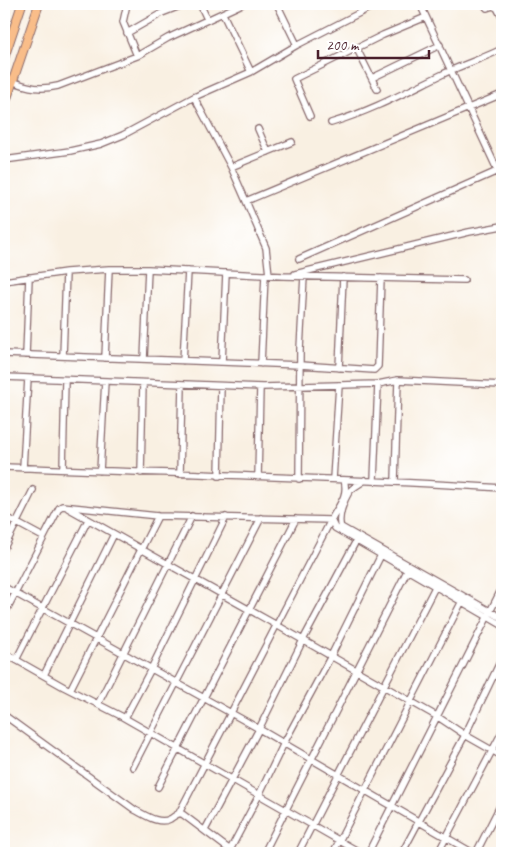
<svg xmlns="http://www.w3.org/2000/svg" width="506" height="857" font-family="Caveat,sans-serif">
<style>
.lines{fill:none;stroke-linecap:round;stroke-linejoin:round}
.minor-casing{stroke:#87686b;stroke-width:8}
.highway-casing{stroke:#87686b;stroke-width:10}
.minor{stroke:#fff;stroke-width:5.5}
.highway{stroke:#f9bd89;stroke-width:8}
</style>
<rect width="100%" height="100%" fill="#fff"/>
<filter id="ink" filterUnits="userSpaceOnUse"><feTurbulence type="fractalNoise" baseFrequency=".02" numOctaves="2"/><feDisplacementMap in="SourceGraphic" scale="10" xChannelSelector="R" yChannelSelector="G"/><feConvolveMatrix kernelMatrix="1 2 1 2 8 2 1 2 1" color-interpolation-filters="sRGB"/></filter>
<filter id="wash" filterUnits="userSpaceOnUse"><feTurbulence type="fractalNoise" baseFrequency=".0096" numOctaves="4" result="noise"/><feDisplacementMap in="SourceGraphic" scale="20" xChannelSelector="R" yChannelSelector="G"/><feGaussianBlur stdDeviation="1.12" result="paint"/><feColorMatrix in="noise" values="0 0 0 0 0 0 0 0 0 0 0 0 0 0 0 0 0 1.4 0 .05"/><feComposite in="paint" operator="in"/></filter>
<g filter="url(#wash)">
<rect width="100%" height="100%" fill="#f9f0e2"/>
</g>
<g filter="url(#ink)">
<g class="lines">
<g class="minor-casing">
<path id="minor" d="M127,4L123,22L137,56
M200,4L207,19
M277,4L297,45
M420,4L502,180
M484,4L487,8L493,6L497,8L502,17
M223,14L251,72
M127,33L162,13L185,4
M357,49L377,89
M372,78L440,45
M12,81C29,88 41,90 58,86L137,56L168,38L242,4
M194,97L231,167L246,201L266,248L269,275
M310,116L294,79L383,35L426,17
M331,123C371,111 404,93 441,75C461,65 482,59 502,49
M258,129L268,152
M4,160L70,151L101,144L123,135L194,97L251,72L297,45L377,4
M231,167L292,142
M246,201L502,94
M299,259L502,169
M295,274L469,232L502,226
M4,281L66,272L109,269H148L283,276L464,280
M4,354L300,365L374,370L378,366L381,278
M26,355L29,277
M63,356L66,272
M105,358L109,269
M144,359L148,269
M183,361L188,271
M222,362L226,273
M261,364L265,275
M339,368L343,277
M4,377L263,387L378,384L398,380L502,385
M4,467C170,474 336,477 502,488
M23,468L28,378
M63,469L65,380
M100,471L105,381
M141,473L143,383
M180,474L182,384
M219,476L221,386
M258,477L260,387
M299,479L300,349L304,276
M333,479L339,385
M344,480C349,496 338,506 331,520L335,528L502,625
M365,480C360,484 353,487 349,492C344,500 337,518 341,527L502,618
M374,480L378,384
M395,481L398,380
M68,508L280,627L438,717L465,735L502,756
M4,516L43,537
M4,548L33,490
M4,587L247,722L473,853
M4,615L59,508L62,506L158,516L331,520L179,813
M4,653L64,687L121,716L361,853
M16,660L88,520
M44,675L114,534
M70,690L158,516
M98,704L192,516
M4,715L135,810C145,815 159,825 170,819C175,816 176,814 181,813L234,853
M125,718L151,669L226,517
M133,767L261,518
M158,787L296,519
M205,830L259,729L303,640L356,541
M230,850L259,795L284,743L331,656L381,555
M264,853L407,571
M298,853L435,587
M333,853L461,603
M368,853L502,588
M402,853L465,735L502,658
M438,853L502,732
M476,853L502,802"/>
</g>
<g class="highway-casing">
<path id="highway" d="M4,58L22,4
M4,107L39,4"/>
</g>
<use href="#minor" class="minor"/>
<use href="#highway" class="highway"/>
</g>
</g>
<rect width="506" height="857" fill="none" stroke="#fff" stroke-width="20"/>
<path d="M318 50v8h111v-8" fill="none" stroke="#4a1f2b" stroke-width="2.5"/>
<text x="326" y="50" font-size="15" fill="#4a1f2b" stroke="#ffffff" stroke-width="4" paint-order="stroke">200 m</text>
</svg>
